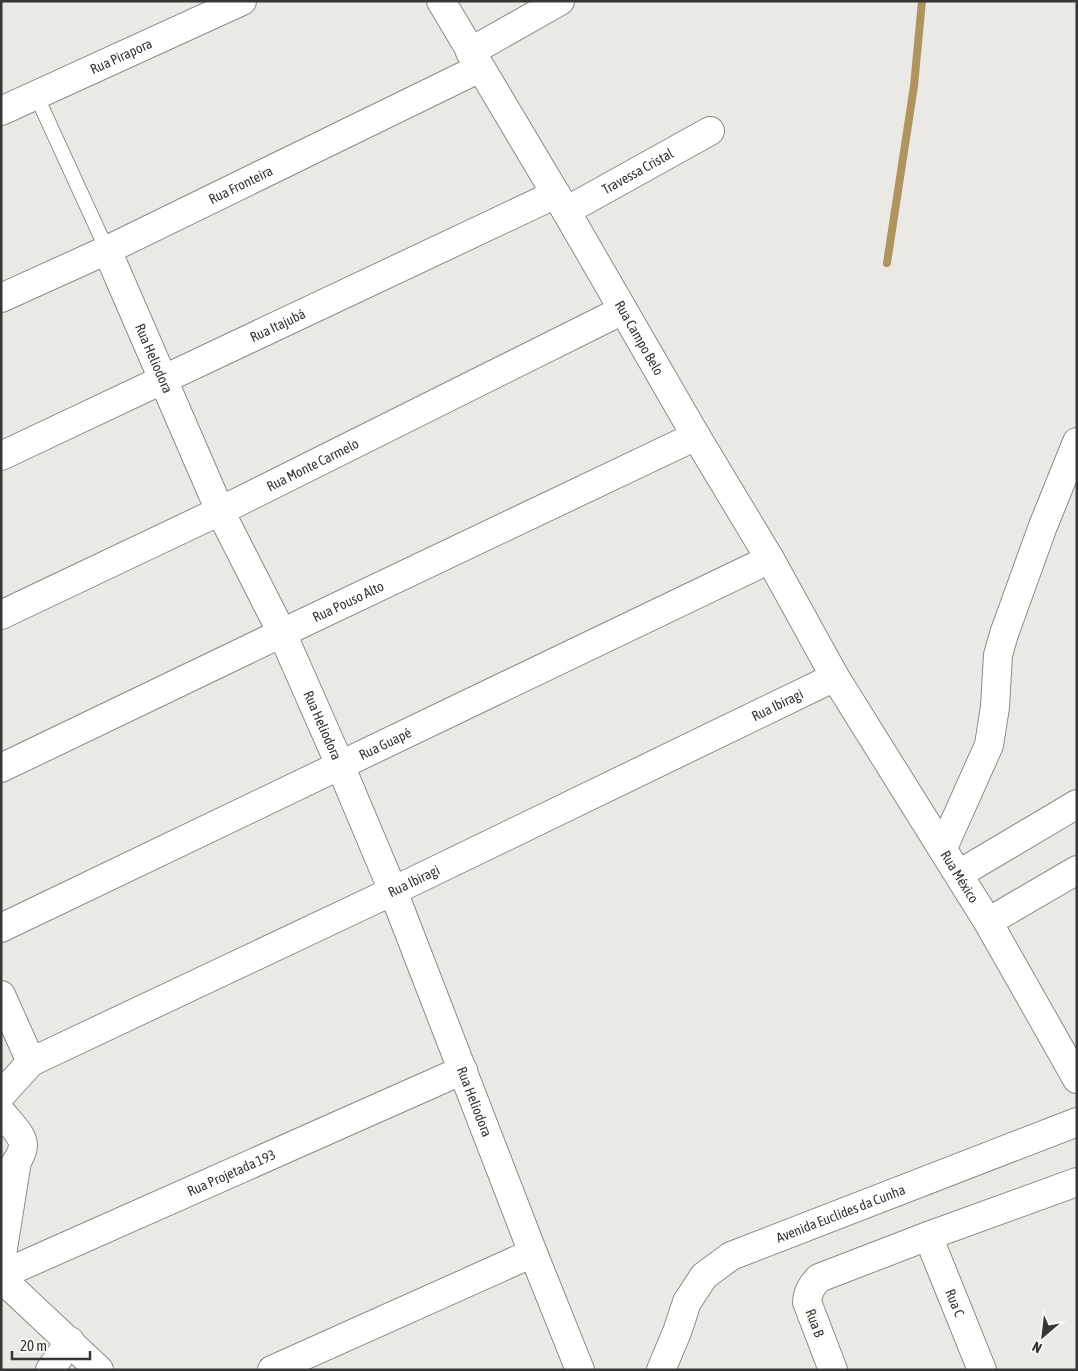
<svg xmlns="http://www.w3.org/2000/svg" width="1078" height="1371" font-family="'Asap Condensed',sans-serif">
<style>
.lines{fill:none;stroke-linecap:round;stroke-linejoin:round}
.stream{stroke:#b1935e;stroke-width:8}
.service-casing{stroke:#8d8b88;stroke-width:16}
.minor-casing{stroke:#8d8b88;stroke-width:30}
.service{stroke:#fff;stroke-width:14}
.minor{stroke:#fff;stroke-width:28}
.labels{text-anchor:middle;stroke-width:5;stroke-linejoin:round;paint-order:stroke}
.street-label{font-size:14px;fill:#383736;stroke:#f8f7f3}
</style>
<rect width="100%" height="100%" fill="#ebe9e6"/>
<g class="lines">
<path class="stream" d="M887,263L914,86L922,1"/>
<g class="service-casing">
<path id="service" d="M36,95L107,250"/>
</g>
<g class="minor-casing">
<g id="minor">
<path id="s1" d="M441,1L566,211L696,436L770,559L835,677L988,922L1077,1079"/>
<path d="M470,52L560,1"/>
<path id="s2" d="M1,111L242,1"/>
<path id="s3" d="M566,211L710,131"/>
<path id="s4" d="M107,250L220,511L282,633L340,765L393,891L533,1253L580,1370"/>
<path id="s5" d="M1,298L107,250L480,68"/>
<path id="s6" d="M1,456L556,194"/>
<path id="s7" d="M1,615L220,511L623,310"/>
<path id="s8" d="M1,768L282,633L696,436"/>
<path d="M943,848L989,745L995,707L998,655L1004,634L1043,526L1077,442"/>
<path d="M959,874L1077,804"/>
<path d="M988,922L1077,870"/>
<path id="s9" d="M1,928L770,559"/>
<path d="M1,995L31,1062"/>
<path id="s10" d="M1,1095L31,1062L393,891L835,677"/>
<path d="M1,1112C27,1143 31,1142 7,1176"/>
<path id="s11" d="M928,1236L982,1370"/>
<path d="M1,1261L17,1161"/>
<path id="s12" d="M1,1275L463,1070"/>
<path d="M1,1278L99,1370"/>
<path d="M50,1370L70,1341"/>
<path d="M272,1370L533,1253"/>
<path id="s13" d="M661,1370L677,1332L687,1302L704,1276L731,1256L1077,1122"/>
<path d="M833,1370L807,1302C808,1292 811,1286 819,1278L928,1236L1077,1182"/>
</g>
</g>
<use href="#service" class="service"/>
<use href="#minor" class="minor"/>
</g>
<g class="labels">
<g class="street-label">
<text dy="5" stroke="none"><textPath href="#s2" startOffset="132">Rua Pirapora</textPath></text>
<text dy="5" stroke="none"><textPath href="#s3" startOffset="82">Travessa Cristal</textPath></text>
<text dy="5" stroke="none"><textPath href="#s5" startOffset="265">Rua Fronteira</textPath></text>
<text dy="5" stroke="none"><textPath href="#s6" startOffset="306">Rua Itajubá</textPath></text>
<text dy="5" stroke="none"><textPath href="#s1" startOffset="391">Rua Campo Belo</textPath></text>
<text dy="5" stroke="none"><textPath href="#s4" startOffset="118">Rua Heliodora</textPath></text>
<text dy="5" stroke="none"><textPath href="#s7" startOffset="346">Rua Monte Carmelo</textPath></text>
<text dy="5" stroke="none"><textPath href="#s8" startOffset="385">Rua Pouso Alto</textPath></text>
<text dy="5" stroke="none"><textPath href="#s10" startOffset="872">Rua Ibiragi</textPath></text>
<text dy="5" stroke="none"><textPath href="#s4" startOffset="522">Rua Heliodora</textPath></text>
<text dy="5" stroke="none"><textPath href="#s9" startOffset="426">Rua Guapé</textPath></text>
<text dy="5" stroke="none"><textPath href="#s1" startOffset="1018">Rua México</textPath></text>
<text dy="5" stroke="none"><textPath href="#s10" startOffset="468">Rua Ibiragi</textPath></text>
<text dy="5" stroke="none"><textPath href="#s4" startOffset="928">Rua Heliodora</textPath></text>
<text dy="5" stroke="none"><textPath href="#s12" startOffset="252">Rua Projetada 193</textPath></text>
<text dy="5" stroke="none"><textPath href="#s13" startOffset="255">Avenida Euclides da Cunha</textPath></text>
<text dy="5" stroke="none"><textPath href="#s11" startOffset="72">Rua C</textPath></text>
<text transform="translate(815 1323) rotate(69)" y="5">Rua B</text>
</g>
</g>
<rect width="1078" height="1371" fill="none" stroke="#383736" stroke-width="5"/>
<g transform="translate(1043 1336) rotate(208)" stroke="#f8f7f3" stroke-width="4" paint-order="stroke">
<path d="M0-4L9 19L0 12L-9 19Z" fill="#383736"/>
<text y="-8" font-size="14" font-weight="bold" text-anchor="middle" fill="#383736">N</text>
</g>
<path d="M12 1351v8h78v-8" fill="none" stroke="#383736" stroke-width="2.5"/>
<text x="20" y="1351" font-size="15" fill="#383736" stroke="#f8f7f3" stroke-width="4" paint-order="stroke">20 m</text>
</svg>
